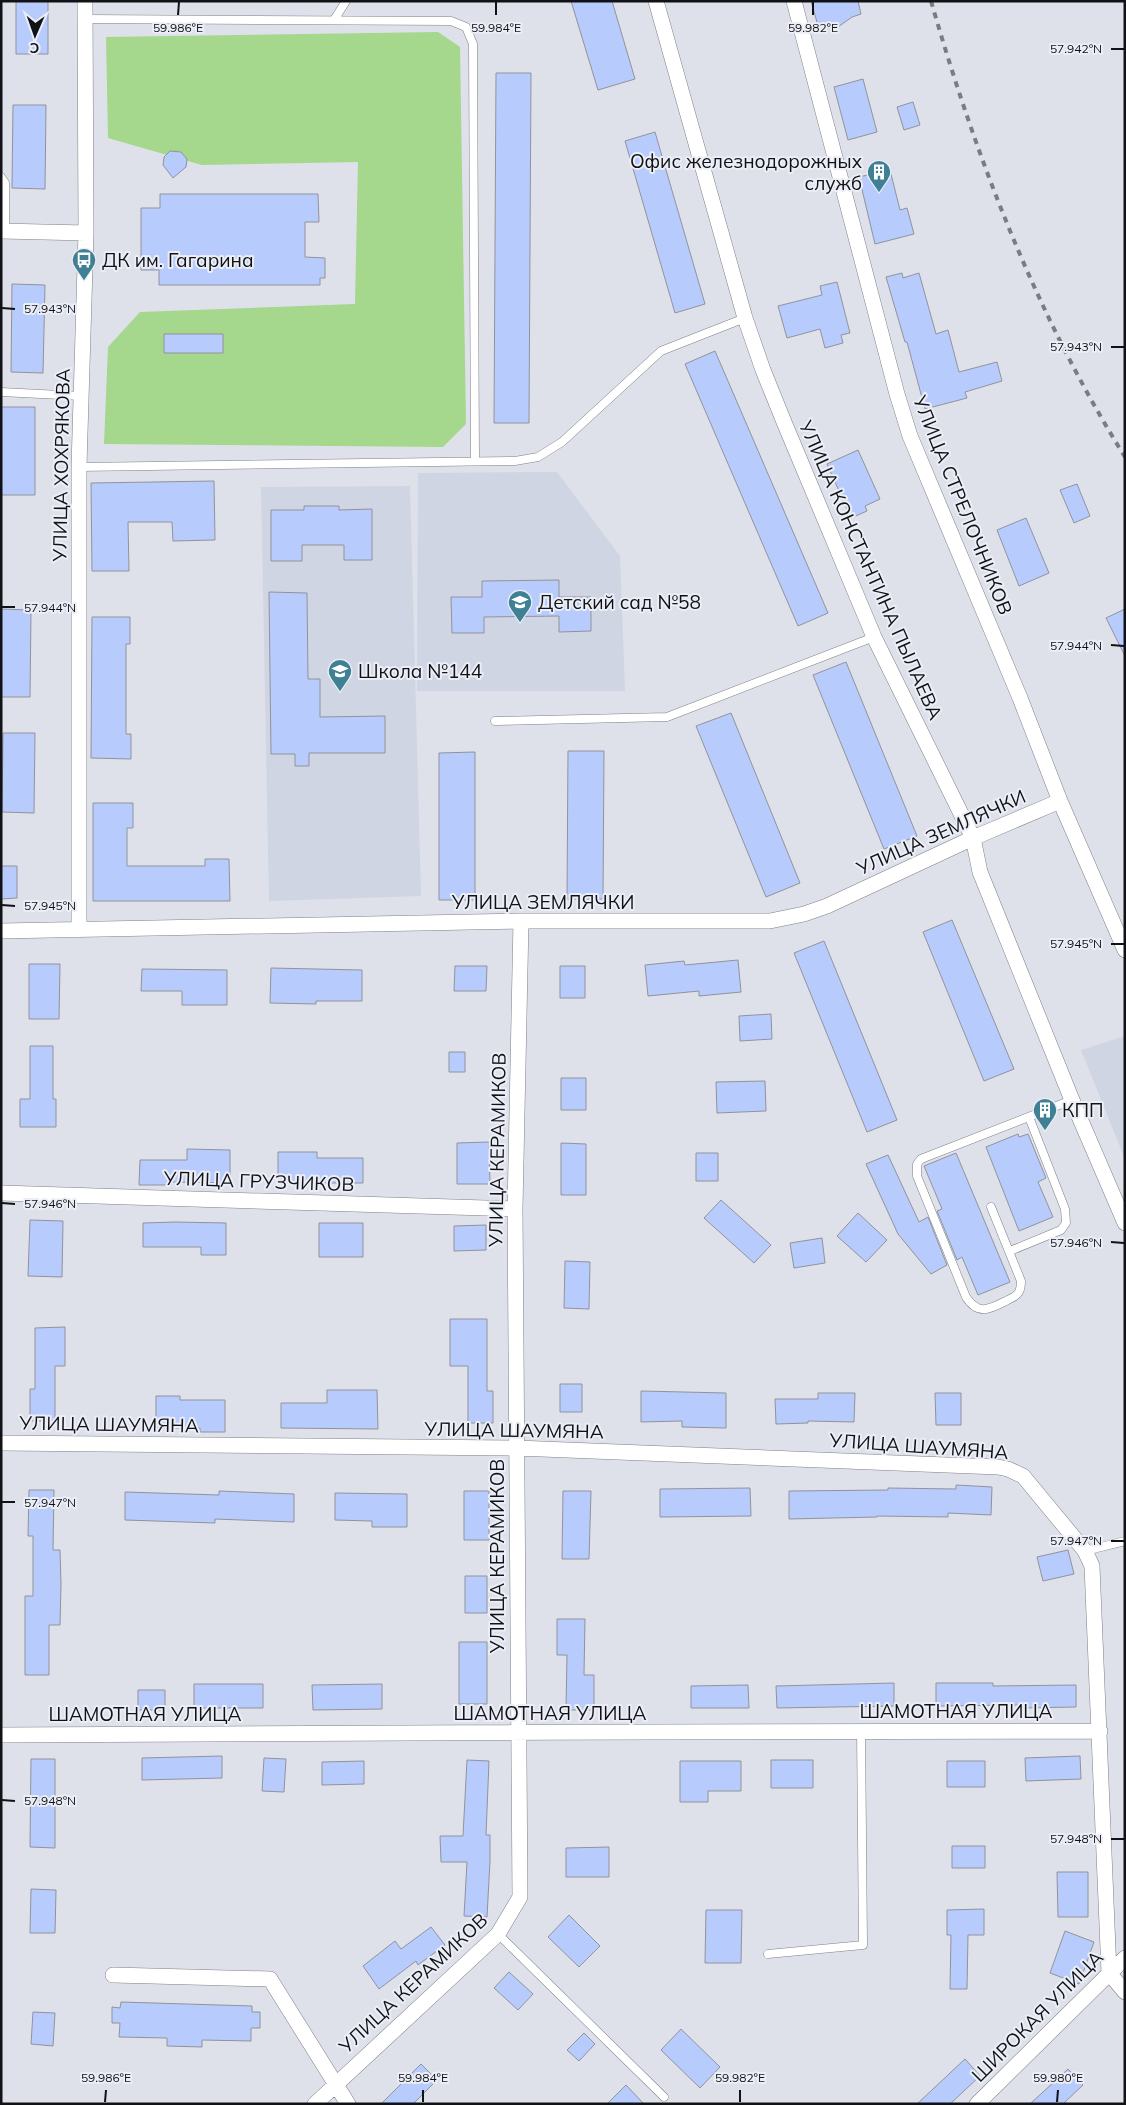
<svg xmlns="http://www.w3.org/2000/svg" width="1126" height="2105" font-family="Mulish,sans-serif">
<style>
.built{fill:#cfd5e3}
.green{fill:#a5d78c}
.building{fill:#b8cbfd;stroke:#91939a}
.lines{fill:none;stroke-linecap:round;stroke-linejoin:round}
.service-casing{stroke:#7e8187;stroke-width:9}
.minor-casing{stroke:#7e8187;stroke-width:16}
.service{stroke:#fff;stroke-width:8}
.minor{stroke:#fff;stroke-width:15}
.rail{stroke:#7a7c82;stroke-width:4;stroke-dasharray:6 6;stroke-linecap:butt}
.ticks{fill:none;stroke:#111215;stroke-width:2}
.labels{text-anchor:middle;stroke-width:4;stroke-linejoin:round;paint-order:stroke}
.poi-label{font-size:19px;fill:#111215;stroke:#ebeef6;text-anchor:start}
.street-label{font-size:19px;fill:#111215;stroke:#ebeef6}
.ticks-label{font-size:12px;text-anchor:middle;fill:#111215;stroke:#ebeef6;stroke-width:4;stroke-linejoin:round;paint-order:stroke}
</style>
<rect width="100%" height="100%" fill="#dee1e9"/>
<path class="built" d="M557,472L620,556L625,691H417L418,473Z
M410,486L421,896L269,901L261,487Z
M1125,1036V1159L1081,1050Z"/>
<path class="green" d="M438,32L460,47L466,424L443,447L104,444L108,347L140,312L355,304L358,162L202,165L108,138L106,37Z"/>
<path class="building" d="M16,1H48V54H16Z
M571,1H612L635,79L598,90Z
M811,1H858L861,14L852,17L838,27L831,29L818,26Z
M496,73H531L529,423H494Z
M863,79L877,132L848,140L834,87Z
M913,102L920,125L904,130L897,107Z
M13,105H46L45,189L12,188Z
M655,132L705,304L675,313L625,141Z
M170,151L181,152L187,159L186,167L173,178L163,165L164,157Z
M890,170L900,210L907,208L914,234L875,244L859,177Z
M160,194H318L319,222H305V257L325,258V278H320V285H159V270H141V208H160Z
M902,273L903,278L919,273L936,334L948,330L959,372L997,362L1002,381L965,392L967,398L925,409L907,342H905L886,277Z
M837,282L850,333L841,335L843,343L825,348L820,329L787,338L778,306L822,295L820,286Z
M12,284L45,285L43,373L11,372Z
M164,334H223V353H164Z
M715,351L828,613L798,626L685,364Z
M1,407H35V495H1Z
M858,450L880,499L865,506L867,511L851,518L827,464Z
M214,481L215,540L173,541L172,522H128L129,571H92L91,483Z
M1077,484L1090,516L1074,523L1060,490Z
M304,506H339V510L372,509V560H344V545H302V561H271V510H304Z
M1026,518L1049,573L1019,586L997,530Z
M559,580V597H591V631L559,632V616L484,617V633H452L451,597H482V581Z
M269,592L307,593L308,679H320V717L385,716V753H309V766H295V754H271Z
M1,609L31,610L30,697H1Z
M1125,609V656L1106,618Z
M92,617H130V644H126V734H131V759L91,758Z
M846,662L917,836L884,849L813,675Z
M731,713L800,883L766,897L696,726Z
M3,733H35L34,813L2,812Z
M568,751H604L603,899H567Z
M475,752V900H439V753Z
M93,803H133V828H127V866H205V859H229L230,901H93Z
M1,866H17V898L1,899Z
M952,920L1014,1069L984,1081L923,932Z
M824,941L897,1120L867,1132L794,953Z
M738,960L741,992L699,996V991L648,996L645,965L684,961L685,965Z
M29,964H60L59,1019H29Z
M455,966H487L486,991H454Z
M560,966H585V998H560Z
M271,968L362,970V1001H316V1004L270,1003Z
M142,969L227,970V1005H182V991H141Z
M771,1014L772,1039L740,1041L739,1016Z
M30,1046H53V1099H56V1127H20V1099H30Z
M449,1052H465V1072H449Z
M561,1078H586V1110H561Z
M765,1081L766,1111L717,1113L716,1082Z
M1018,1134L1019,1137L1028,1134L1046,1178L1038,1182L1053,1217L1019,1231L986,1147Z
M489,1142L490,1184H457V1143Z
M561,1143L586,1144V1195H561Z
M187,1149L230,1150V1183L171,1182V1185H139L140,1160H187Z
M278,1152H317V1158H363V1183H278Z
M696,1153H718V1181H696Z
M956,1153L1010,1282L978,1295L962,1257L957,1260L937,1211L942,1209L924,1166Z
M888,1155L919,1222L928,1217L947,1265L931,1274L898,1234L866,1164Z
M721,1200L771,1245L754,1263L704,1218Z
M858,1213L887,1240L866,1262L837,1236Z
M30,1220L63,1221L62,1277L28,1276Z
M175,1222L226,1223V1255H201V1247H143V1223Z
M319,1223H363V1257H319Z
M486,1225V1250L454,1251V1226Z
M822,1238L825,1263L794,1268L790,1243Z
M565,1261L590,1262L589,1309L564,1308Z
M450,1319H487V1391H493V1423H468V1366H450Z
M65,1327V1366H55V1421H30V1389H35V1328Z
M560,1384H582V1412H560Z
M327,1390H377L378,1429L281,1428V1403H327Z
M641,1391L726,1393V1428L682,1427V1421L641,1422Z
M818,1393H855L854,1422L808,1421V1423L776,1424L775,1399H818Z
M935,1393H961V1425H936Z
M156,1396H180V1400H225V1432H200V1428H156Z
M956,1485L992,1487L991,1515L948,1513V1517L877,1516V1517L789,1519V1491L888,1490V1488L956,1489Z
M750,1488L751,1516L660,1517V1489Z
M29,1490H54L53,1550H60L61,1585L60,1625H49V1675H25V1596H33V1536H28Z
M219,1491L294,1494V1522L215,1519V1523L125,1520V1492L219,1495Z
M464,1491H489V1540H464Z
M563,1491H591L589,1559H562Z
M335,1493L407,1494V1527H372V1521L335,1520Z
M1068,1550L1074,1574L1043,1581L1037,1557Z
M465,1576H487V1613H465Z
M557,1619H585L584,1675H594V1710H566L567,1655H557Z
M459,1642H487V1704H459Z
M894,1683V1706L777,1708L776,1686Z
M936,1683H993V1686L1076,1685V1707L1019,1708V1705L936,1706Z
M194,1684H263V1708H194Z
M382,1684V1709L313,1710L312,1685Z
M748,1685L749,1708H691V1686Z
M138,1690H165V1710H138Z
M222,1756V1778L142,1780V1758Z
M1080,1756L1081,1779L1026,1781L1025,1758Z
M264,1758L286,1759L284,1792L262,1791Z
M31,1759H55V1848L30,1847Z
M467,1760L489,1761L486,1835H490V1861L487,1917L464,1916L467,1862H441L440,1836H463Z
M771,1760H813V1788H771Z
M364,1761V1784L322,1785V1762Z
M680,1761H741V1791H708V1802H680Z
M947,1761H985V1787H947Z
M952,1846H985V1868H952Z
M609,1847V1877H566V1848Z
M1057,1872H1088V1917H1058Z
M31,1889L56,1890L55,1933H30Z
M984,1909V1935H968L967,1989H950L951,1935H947V1910Z
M706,1910H742L741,1963H705Z
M569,1915L600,1946L579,1967L548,1937Z
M431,1927L445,1945L418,1965L416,1961L379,1989L363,1966L395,1941L401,1949Z
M1065,1931L1094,1942L1079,1984L1050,1973Z
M509,1972L533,1994L518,2010L494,1988Z
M121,2002L252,2006V2012H260V2028H251V2041L202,2040V2047L167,2046V2038L119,2037L120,2023H112V2007L120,2008Z
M33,2012L55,2013L53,2046L31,2044Z
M681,2029L720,2067L700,2088L661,2050Z
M584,2033L595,2044L579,2061L567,2050Z
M965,2059L980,2076L950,2104H917Z
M421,2064L437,2080L413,2104H381Z
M1068,2069L1083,2085L1063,2104H1030Z
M626,2085L644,2104H607Z"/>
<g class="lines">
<g class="service-casing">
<path id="service" d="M85,19L451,21L466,27L473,44L475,461
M334,20L346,1
M1,177L5,183V231
M1,392L81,396
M79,467L515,461L538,457L562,442L661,351L745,318
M495,721L667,717L874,637
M991,1207L1021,1281C1021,1285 1021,1288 1019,1292C1016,1297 1011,1298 1006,1301C990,1309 978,1316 966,1297L917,1176V1164L921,1159L1072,1100
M1010,1251L1061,1230L1066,1223L1065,1209L1029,1117
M1085,1551L1125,1541
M498,1934L664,2097
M768,1954L863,1945L861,1730"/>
</g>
<g class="minor-casing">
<path id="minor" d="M656,1L745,318L763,370L784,422L874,637L973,838L980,872L1072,1100L1125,1223
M794,1L897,394L910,436L1020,698L1060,801L1125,950
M1,231L86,233
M79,930V467L86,233L85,1
M1,931L521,921H770L804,914L827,906L973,838L1060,801
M1,1193L515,1209
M1,1443L516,1448L998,1467L1008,1469L1023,1476L1085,1551L1092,1566L1109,1973L1125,1992
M1,1735C367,1734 734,1730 1100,1731
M113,1975L270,1979L348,2104
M315,2104L498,1934L520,1897L515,1209L521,921
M977,2104L1125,1958"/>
</g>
<use href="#service" class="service"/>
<use href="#minor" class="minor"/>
<path class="rail" d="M931,1C977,161 1037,316 1125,457"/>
</g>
<path class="ticks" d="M178,15L179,2M496,15V2M813,15V2M1111,49H1124M2,308L15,309M1111,347H1124M2,607H15M1111,645L1124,646M2,905L15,906M1111,944H1124M2,1203L15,1204M1111,1242L1124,1243M2,1502H15M1111,1541H1124M2,1800L15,1801M1111,1839H1124M105,2102L106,2090M423,2102V2090M740,2102V2090M1057,2102L1058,2090"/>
<defs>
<g id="building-pin" transform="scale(1.25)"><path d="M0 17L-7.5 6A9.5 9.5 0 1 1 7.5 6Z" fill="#408094" stroke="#ebeef6"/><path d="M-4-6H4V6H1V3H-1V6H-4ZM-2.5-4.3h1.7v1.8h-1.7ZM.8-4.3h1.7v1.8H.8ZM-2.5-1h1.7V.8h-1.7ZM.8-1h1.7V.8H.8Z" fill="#fff"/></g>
<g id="bus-pin" transform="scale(1.25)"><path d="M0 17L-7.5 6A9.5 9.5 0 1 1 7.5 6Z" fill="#408094" stroke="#ebeef6"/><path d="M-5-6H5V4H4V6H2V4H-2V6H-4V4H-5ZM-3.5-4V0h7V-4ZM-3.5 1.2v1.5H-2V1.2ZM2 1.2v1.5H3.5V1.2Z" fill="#fff"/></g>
<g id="school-pin" transform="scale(1.25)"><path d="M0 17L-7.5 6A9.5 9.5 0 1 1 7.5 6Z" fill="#408094" stroke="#ebeef6"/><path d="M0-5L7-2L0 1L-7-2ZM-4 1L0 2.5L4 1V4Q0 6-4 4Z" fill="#fff"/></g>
</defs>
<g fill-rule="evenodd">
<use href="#building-pin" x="879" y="172"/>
<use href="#bus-pin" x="84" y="260"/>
<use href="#school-pin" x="520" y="602"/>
<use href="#school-pin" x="340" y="671"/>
<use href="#building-pin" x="1045" y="1110"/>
</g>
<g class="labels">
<g class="poi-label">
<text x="862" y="168" text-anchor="end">Офис железнодорожных<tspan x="862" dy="22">служб</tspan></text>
<text x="102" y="267">ДК им. Гагарина</text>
<text x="538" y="609">Детский сад №58</text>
<text x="358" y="678">Школа №144</text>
<text x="1062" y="1117">КПП</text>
</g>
<g class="street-label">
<text transform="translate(61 465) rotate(-89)" y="7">УЛИЦА ХОХРЯКОВА</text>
<text transform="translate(963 505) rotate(68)" y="7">УЛИЦА СТРЕЛОЧНИКОВ</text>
<text transform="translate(871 570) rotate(66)" y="7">УЛИЦА КОНСТАНТИНА ПЫЛАЕВА</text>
<text transform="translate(941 832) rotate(-24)" y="7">УЛИЦА ЗЕМЛЯЧКИ</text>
<text x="543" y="909">УЛИЦА ЗЕМЛЯЧКИ</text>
<text transform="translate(497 1150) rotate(-89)" y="7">УЛИЦА КЕРАМИКОВ</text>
<text transform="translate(259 1181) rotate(2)" y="7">УЛИЦА ГРУЗЧИКОВ</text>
<text transform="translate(109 1424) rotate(1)" y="7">УЛИЦА ШАУМЯНА</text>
<text transform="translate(514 1430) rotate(1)" y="7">УЛИЦА ШАУМЯНА</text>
<text transform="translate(919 1446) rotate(4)" y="7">УЛИЦА ШАУМЯНА</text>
<text transform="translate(497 1556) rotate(-90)" y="7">УЛИЦА КЕРАМИКОВ</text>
<text x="956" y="1718">ШАМОТНАЯ УЛИЦА</text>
<text x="550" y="1720">ШАМОТНАЯ УЛИЦА</text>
<text x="145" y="1721">ШАМОТНАЯ УЛИЦА</text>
<text transform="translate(413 1983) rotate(-43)" y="7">УЛИЦА КЕРАМИКОВ</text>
<text transform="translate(1037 2016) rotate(-45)" y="7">ШИРОКАЯ УЛИЦА</text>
</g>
</g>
<g class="ticks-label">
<text x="178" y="32">59.986°E</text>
<text x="496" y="32">59.984°E</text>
<text x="813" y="32">59.982°E</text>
<text x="1076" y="53">57.942°N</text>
<text x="50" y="313">57.943°N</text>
<text x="1076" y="351">57.943°N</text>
<text x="50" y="612">57.944°N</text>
<text x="1076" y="650">57.944°N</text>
<text x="50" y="910">57.945°N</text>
<text x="1076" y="948">57.945°N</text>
<text x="50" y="1208">57.946°N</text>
<text x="1076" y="1247">57.946°N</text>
<text x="50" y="1507">57.947°N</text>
<text x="1076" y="1545">57.947°N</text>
<text x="50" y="1805">57.948°N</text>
<text x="1076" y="1843">57.948°N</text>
<text x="106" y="2082">59.986°E</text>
<text x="423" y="2082">59.984°E</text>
<text x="740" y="2082">59.982°E</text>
<text x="1058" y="2082">59.980°E</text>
</g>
<rect width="1126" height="2105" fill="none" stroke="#111215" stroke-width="5"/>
<g transform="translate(35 35) rotate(182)" stroke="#ebeef6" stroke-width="4" paint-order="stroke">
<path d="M0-4L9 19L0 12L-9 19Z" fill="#111215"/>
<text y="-8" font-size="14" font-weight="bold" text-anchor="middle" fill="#111215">С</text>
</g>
</svg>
